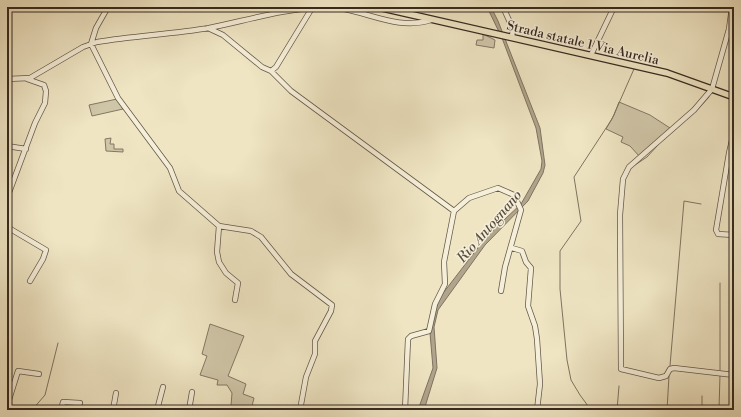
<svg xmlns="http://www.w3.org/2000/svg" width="741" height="417" font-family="'Libre Bodoni',serif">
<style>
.green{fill:#cfc5a7;stroke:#827764}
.water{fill:#b0a58c;stroke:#7f7361}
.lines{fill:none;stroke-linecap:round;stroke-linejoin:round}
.stream{stroke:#7f7361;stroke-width:1}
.minor-casing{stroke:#645849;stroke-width:6}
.major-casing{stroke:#352920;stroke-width:8}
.minor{stroke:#f5eed8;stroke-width:4.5}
.major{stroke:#efe5c3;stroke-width:5.5}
.labels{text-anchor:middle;stroke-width:3;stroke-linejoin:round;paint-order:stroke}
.street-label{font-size:13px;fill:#352920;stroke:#f5eed8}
.water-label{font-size:14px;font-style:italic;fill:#5a4e40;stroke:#f5eed8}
</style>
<rect width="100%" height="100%" fill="#efe5c3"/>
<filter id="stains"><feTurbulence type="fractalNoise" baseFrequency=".005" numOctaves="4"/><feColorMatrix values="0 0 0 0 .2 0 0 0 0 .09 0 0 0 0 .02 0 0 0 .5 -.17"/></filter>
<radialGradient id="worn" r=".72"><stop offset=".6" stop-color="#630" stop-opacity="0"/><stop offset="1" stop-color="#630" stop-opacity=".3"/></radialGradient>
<path class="green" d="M483,34L495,40L494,48L476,45L477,40H483Z
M117,99L123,109L92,116L89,105Z
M619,102L650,115L670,128L640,157L630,146L621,142L623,137L606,129L614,115Z
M111,138L110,144H114V149H123V152L106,151L105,139Z
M210,324L244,336L228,376L246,384L243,394L254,398L251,410H224V406H231L232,393L227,385H217L218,380L200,375L207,356L202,354Z"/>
<path class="water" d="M487,7H491L498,21L540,128L545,165L543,173L528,201L485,245L438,310L434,327L437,368L424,410H418L433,368L430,333L437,301L487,236L521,204L541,169L542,161L536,128L502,38Z"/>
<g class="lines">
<path class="stream" d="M697,110L709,97
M635,165L647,157L658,145
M729,169L734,170
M720,283V370
M670,366L684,201L701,204
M32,410L45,395L58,343
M591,410L580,395L571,380L567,360L560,289V251L581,221L574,177L612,119L634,69
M617,410L619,386
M667,410L669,376
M702,410V396
M719,410L720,375"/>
<g class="minor-casing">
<path id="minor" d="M108,7L96,28L91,44L118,98L170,168L179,191L219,226L251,231L261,237L291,274L332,305L331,311L315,341V354L306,377L300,410
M503,7L513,29L512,37
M732,7L729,29L712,89L694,110L629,167L623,179L620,215L621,369L659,378L666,376L670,369L674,368L734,375
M208,28L223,35L262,67L271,71L291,91L454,211
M591,55L614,7
M271,71L276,67L312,8
M7,79L30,78L83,47L97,42C134,36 172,34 209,28C244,21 288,8 323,7C360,6 393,32 431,20
M734,132L729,153L716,230L718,234L734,235
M7,146L26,149
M7,198L35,123L45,103L46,91L44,85L27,79
M219,226L217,252L219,262L226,273L238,283L235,300
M7,227L46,250L43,259L30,281
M512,248L522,251L526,262L531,268L528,306L535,326L537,339L540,384L537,410
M7,406L18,371L39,374
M61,410L63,402L80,403
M113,410L116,393
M157,410L163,387
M189,410L192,392
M405,410L408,339L411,336L429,331L435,304L445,284L444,262L454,211L469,198L498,188L514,195L521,210L505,267L501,291"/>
</g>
<g class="major-casing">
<path id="major" d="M378,7L667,73L734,97"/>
</g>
<use href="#minor" class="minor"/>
<use href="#major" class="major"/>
</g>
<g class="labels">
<g class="street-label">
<text transform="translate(583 42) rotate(13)" y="5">Strada statale 1 Via Aurelia</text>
</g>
<g class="water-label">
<text transform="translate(489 226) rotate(-49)" y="5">Rio Antognano</text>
</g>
</g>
<rect width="741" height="417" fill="none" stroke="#efe5c3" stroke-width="24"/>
<rect x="8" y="8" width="725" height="401" fill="none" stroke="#352920" stroke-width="2"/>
<rect x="12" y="12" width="717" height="393" fill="none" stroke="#352920"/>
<rect width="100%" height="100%" filter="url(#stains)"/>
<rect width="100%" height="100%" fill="url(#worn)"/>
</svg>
